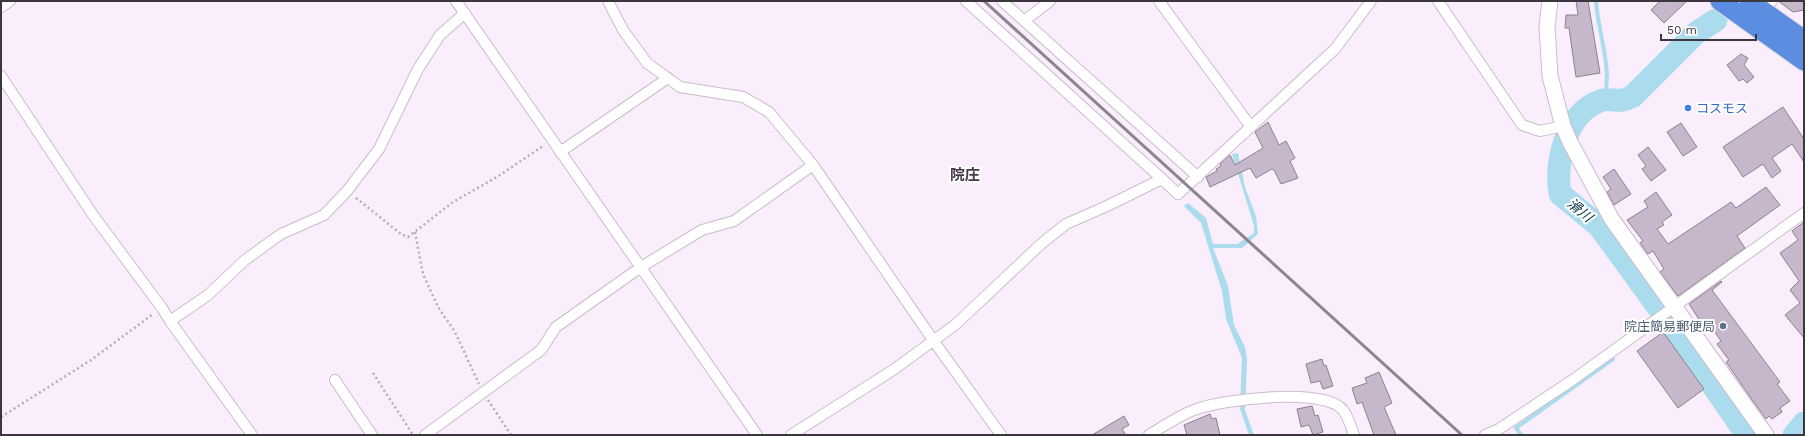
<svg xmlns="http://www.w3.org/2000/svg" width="1805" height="436" font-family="'Work Sans','Noto Sans JP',sans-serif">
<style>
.water{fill:#abdced}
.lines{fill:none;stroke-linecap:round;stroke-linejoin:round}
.stream{stroke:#abdced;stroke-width:4}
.river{stroke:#abdced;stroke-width:23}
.building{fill:#c6b8ca;stroke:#8d8091}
.street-casing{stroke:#cabcce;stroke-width:12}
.secondary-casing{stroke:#cabcce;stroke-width:17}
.highway-casing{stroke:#d8d7d8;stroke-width:21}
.path{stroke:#b6acb8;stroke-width:2.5;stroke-dasharray:2 3;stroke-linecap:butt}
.street{stroke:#fff;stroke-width:10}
.secondary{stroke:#fff;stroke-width:15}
.highway{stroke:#5b8de0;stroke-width:19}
.rail{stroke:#8c848e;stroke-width:3}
.shop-dot{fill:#3f7fe0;stroke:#fff;stroke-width:1.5}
.service-dot{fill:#5c6f8a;stroke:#fff;stroke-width:1.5}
.labels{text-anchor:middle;stroke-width:4;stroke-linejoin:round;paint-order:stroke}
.shop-label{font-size:13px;fill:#366cbe;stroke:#fff;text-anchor:start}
.service-label{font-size:13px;fill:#4e5e75;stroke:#fff;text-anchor:end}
.water-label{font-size:14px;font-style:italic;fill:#063441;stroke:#fff}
.quarter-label{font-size:15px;font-weight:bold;fill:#443847;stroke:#fff}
</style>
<rect width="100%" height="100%" fill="#faeefd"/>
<path class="water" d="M1238,153L1245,187L1256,216L1258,234L1242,248H1213L1228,286L1234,325L1245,347L1247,360L1245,410L1254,435H1249L1240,409L1242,358L1226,319L1222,291L1201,223L1184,206L1188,203L1206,218L1213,244H1237L1254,233V226L1232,154Z"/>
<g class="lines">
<path class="stream" d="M1596,1C1598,34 1613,67 1604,100
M1521,435L1516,428L1613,359"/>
<path class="river" d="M1716,20L1696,33L1633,96C1630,97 1626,100 1622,100C1615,101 1606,98 1600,101C1566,113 1555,162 1560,194L1599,226L1671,325L1747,435
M1794,435L1804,423"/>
</g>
<path class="building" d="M1576,1H1588L1600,73L1576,77L1569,28H1565L1566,15H1578Z
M1660,1H1687L1664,23L1651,10Z
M1778,1H1804V10L1793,12Z
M1741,54L1748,58L1744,65L1754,77L1747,83L1743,79L1739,81L1727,65Z
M1783,107L1804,139V162L1792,144L1772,158L1781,171L1772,178L1763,164L1743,177L1723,147Z
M1268,122L1279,145L1286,141L1295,158L1290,161L1298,178L1281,184L1274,170L1272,169L1256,178L1250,168L1210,187L1206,177L1217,171L1216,169L1221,166L1220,164L1230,155L1235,165L1263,148L1255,132Z
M1681,123L1697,147L1683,156L1667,132Z
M1648,147L1666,170L1651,181L1642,169L1646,166L1638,155Z
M1614,169L1631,194L1614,205L1607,192L1611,189L1603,177Z
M1766,187L1780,205L1737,236L1745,248L1678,296L1660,272L1664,269L1653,251L1648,254L1640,243L1643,241L1627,220L1648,207L1644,201L1656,192L1672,215L1662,222L1664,225L1657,229L1668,244L1731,202L1736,208Z
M1804,222V338L1785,315L1800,303L1790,290L1799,281L1780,253L1798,240L1792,231Z
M1721,281L1722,282L1712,290L1780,382L1777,384L1790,401L1780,408L1782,412L1772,419L1769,416L1766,419L1753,401L1726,362L1729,360L1717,344L1721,341L1707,321L1702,324L1689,304Z
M1663,332L1704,389L1678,408L1637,351Z
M1322,359L1324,366L1326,365L1333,386L1323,389L1320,381L1311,383L1306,364Z
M1379,372L1392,403L1384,407L1396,435H1374L1362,402L1357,404L1352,388L1367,383L1365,378Z
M1312,406L1315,416L1318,415L1323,432L1313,435L1309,425L1301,427L1297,409Z
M1210,414L1212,419L1216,418L1220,435H1187L1184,425Z
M1124,416L1129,425L1122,429L1126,435H1092Z"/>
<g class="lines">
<g class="street-casing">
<path id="street" d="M456,1L757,435
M608,1L623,30L647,63L680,87L743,97L769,112L813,165L933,340L1001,435
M966,1L1162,179
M1002,1L1198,177
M1159,1L1251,127
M1438,1L1522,125L1540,131L1563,126
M1771,1H1772
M1,7L10,1
M1024,21L1050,1
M1,76L93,215L162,308L170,321L252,435
M560,152L668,78
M170,321L208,295L245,260L281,234L324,215L347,191L379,149L418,69L440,35L465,13
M335,380L372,435
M425,435L541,350L556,327L641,267L702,230L734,221L813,165
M791,435L893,370L955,325L1041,244L1066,224L1107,206L1162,179L1178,194L1335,49L1371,1
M1149,435C1164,426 1181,414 1197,409C1224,399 1325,387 1343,410C1348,416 1351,427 1354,435
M1485,435L1499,429L1574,379L1804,213"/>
</g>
<g class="secondary-casing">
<path id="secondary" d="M1550,1L1547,26L1550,76L1563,126L1570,142L1611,218L1766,435"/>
</g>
<g class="highway-casing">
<path id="highway" d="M1720,1L1804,61
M1749,1L1804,40"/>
</g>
<path class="path" d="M356,198L401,234L408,237L453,202L497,177L543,146
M415,232L423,274L438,307L455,332L479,384
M373,373L413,435
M488,400L511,435
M1,417L91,360L153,314"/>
<use href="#street" class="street"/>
<use href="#secondary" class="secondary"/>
<use href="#highway" class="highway"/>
<path class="rail" d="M984,1L1462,435"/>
</g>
<circle class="shop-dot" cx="1688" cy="108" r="4"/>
<circle class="service-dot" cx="1723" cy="326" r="4"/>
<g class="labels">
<g class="shop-label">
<text x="1696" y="113">コスモス</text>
</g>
<g class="service-label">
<text x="1715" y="331">院庄簡易郵便局</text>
</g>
<g class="water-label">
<text transform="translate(1580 210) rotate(39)" y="5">滑川</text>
</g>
<g class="quarter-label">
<text x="965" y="180">院庄</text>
</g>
</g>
<rect width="1805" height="436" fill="none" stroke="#3c363d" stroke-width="4"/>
<path d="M1661 34v6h95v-6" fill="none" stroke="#3c363d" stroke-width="2"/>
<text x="1667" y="34" font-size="12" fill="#3c363d" stroke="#ffffff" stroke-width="3" paint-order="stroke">50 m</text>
</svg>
